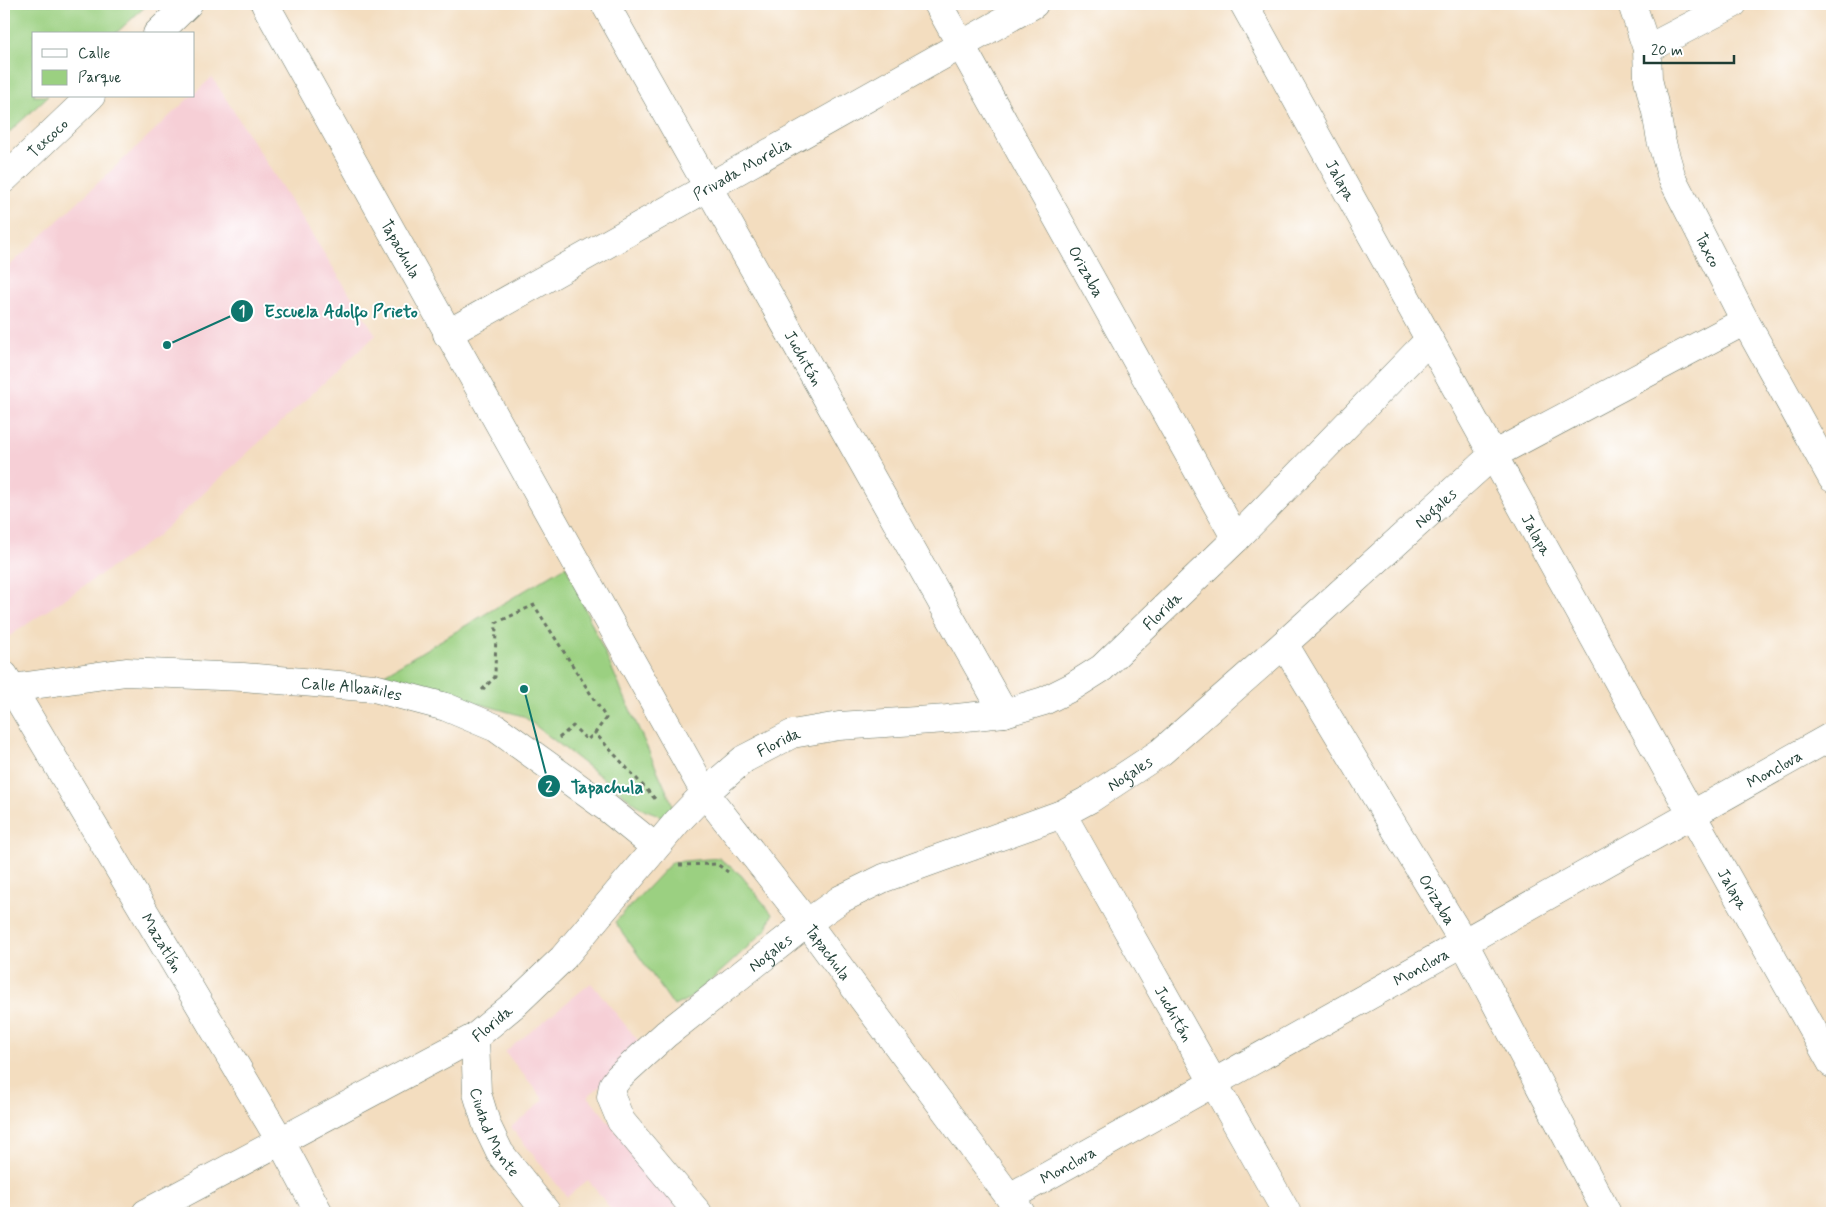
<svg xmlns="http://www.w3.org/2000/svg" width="1836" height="1217" font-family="Mynerve,sans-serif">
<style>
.built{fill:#f6cfd6}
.green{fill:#9bd081;stroke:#5d865a}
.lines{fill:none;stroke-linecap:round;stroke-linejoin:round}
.street-casing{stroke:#697565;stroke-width:29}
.path{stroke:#697565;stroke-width:3;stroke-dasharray:4 4;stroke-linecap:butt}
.street{stroke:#fff;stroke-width:28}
.labels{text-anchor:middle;stroke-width:4;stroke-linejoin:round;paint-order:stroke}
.street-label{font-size:16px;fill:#1f3d34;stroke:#fff}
.leader{fill:none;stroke:#0f766e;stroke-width:2}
.callout-dot{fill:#0f766e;stroke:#fff;stroke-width:2}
.mark-label{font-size:15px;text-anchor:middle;font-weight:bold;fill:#fff}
.callout-label{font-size:18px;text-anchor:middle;font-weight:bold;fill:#0f766e;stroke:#fff;stroke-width:4;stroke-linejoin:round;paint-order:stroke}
</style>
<rect width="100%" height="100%" fill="#fff"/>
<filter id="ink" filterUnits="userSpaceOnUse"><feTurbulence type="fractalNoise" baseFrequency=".02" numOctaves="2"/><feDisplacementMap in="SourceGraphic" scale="10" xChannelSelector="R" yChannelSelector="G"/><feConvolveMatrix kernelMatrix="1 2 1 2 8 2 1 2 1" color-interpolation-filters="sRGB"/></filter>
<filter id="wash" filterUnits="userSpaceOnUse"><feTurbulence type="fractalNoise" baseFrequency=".0096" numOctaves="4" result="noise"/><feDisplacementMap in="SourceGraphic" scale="20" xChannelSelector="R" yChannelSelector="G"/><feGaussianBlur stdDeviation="1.12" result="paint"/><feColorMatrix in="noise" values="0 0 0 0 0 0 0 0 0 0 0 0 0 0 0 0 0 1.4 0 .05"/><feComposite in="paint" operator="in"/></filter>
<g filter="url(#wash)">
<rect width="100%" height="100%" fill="#f3ddbf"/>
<path class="built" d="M212,77L376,335L155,538L8,637L4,629V271L191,96H194V94Z
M591,983L645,1049L588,1096L680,1210L676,1213H614L588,1180L567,1197L511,1127L544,1100L505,1052Z"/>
<path class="green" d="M4,4H148L115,34H34V96H48L4,137Z
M566,566L671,801L677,822L641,808L523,716L381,676Z
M719,858L741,875L772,914L767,929L725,968L690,998L674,1006L615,922L672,862Z"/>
</g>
<g filter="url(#ink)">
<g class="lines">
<g class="street-casing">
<g id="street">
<path id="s1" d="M265,4L705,793L807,923L1021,1213"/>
<path id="s2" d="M605,4L1004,713"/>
<path id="s3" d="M938,4L1236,539"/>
<path id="s4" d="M1244,4L1692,815L1832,1064"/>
<path id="s5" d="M1632,4L1647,49L1648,79L1656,112L1661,140L1672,178L1745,321L1832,478"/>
<path d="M157,34L188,4"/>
<path d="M1647,49L1733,4"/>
<path id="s6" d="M4,179L91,96"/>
<path id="s7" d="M447,334L1034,4"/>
<path id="s8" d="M1284,644L1464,943L1607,1213"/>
<path id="s9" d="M4,675L281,1142L319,1213"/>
<path id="s10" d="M4,691L12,688L126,672L243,677L374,688L446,707L496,728L607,808L655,847"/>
<path id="s11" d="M1062,814L1287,1213"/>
<path id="s12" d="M475,1037L477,1093L487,1126L500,1153L547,1213"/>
<path id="s13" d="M1010,1197L1832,736"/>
<path id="s14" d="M146,1213L475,1037L516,1003L563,958L677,822L705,793L744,759L792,734L839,726L947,719L1004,713L1044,701L1072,687L1102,668L1236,539L1429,340"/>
<path id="s15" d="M698,1213L621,1121L611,1097L613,1085L619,1077L666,1034L807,923L841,899L884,878L1062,814L1090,799L1161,752L1284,644L1493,455L1745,321"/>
</g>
</g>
<path class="path" d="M482,690L495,677L496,623L534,605L606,718L595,733L657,801
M559,738L573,726L587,740L595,733
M679,865L717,864L728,872"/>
<use href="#street" class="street"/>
</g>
</g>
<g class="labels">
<g class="street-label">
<text dy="6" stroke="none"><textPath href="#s6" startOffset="60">Texcoco</textPath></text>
<text dy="6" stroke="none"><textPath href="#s7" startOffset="338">Privada Morelia</textPath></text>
<text dy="6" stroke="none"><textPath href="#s4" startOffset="201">Jalapa</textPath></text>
<text dy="6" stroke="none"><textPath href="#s1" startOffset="280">Tapachula</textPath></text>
<text dy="6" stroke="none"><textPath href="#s5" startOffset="260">Taxco</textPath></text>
<text dy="6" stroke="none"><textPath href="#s3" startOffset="306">Orizaba</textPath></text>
<text dy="6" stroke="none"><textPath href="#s2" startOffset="406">Juchitán</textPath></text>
<text dy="6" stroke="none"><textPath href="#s15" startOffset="1174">Nogales</textPath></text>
<text dy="6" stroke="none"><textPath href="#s4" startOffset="606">Jalapa</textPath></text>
<text dy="6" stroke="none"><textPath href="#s14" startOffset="1220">Florida</textPath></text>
<text dy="6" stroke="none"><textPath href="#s10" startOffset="350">Calle Albañiles</textPath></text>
<text dy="6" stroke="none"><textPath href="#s14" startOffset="800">Florida</textPath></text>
<text dy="6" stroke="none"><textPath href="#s13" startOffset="876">Monclova</textPath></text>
<text dy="6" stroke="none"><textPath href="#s15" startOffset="769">Nogales</textPath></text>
<text dy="6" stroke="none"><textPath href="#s4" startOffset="1011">Jalapa</textPath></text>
<text dy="6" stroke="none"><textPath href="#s8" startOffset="298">Orizaba</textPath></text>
<text dy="6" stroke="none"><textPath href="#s9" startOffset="311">Mazatlán</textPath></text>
<text dy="6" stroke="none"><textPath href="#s15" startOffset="364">Nogales</textPath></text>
<text dy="6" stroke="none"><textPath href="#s1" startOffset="1105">Tapachula</textPath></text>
<text dy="6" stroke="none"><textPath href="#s13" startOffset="471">Monclova</textPath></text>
<text dy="6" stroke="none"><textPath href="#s11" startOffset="229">Juchitán</textPath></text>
<text dy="6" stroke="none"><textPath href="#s14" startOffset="395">Florida</textPath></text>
<text dy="6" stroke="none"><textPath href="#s12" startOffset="99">Ciudad Mante</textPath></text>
<text dy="6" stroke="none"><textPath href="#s13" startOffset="66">Monclova</textPath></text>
</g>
</g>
<path class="leader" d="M167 345L242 311M524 689L549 786"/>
<g class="callout-dot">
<circle cx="167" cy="345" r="5"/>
<circle cx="524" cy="689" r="5"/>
<circle cx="242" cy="311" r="12"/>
<circle cx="549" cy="786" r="12"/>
</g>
<g class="mark-label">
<text x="242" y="316">1</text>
<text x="549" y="792">2</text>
</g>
<g class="callout-label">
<text x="341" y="317">Escuela Adolfo Prieto</text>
<text x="607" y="793">Tapachula</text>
</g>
<rect width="1836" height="1217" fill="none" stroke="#fff" stroke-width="20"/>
<rect x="32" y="32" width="162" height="65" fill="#ffffff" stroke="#a5b1ae"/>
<rect x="42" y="49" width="25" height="8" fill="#ffffff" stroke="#a5b1ae"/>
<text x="78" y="58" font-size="15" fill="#1f3d34">Calle</text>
<rect x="42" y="70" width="25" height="15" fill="#9bd081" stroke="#a5b1ae"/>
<text x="78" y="82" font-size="15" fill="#1f3d34">Parque</text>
<path d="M1644 55v8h90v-8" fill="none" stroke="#1f3d34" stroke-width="2.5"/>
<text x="1651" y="55" font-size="15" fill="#1f3d34" stroke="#ffffff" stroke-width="4" paint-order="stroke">20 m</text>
</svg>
